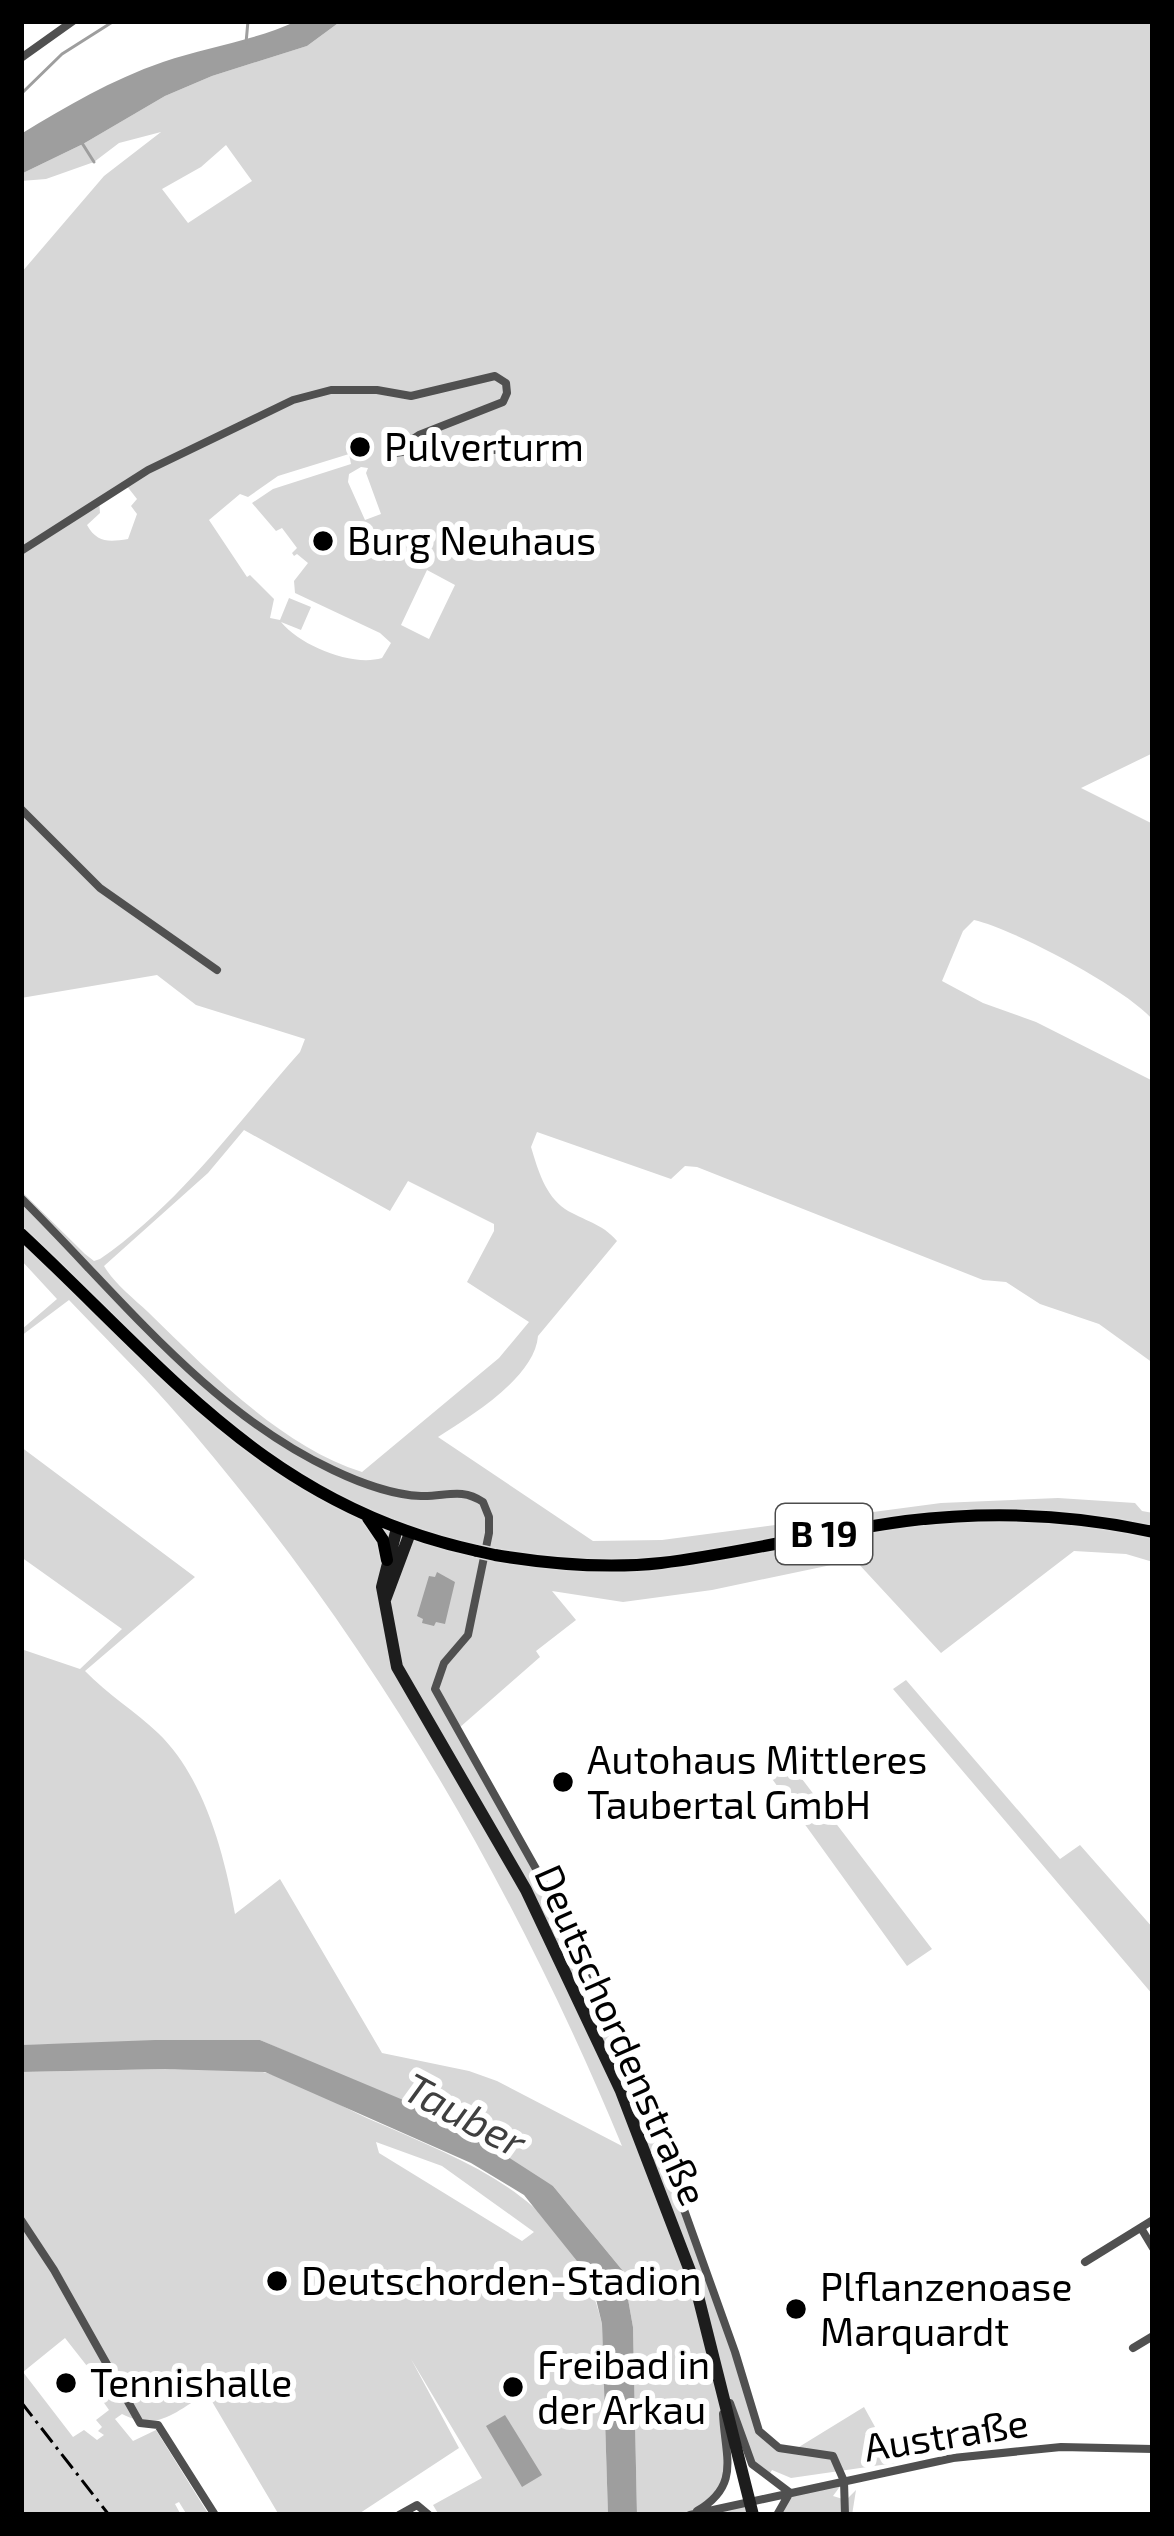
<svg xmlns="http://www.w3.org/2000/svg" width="1174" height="2536" font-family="'Exo 2',sans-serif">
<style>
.green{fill:#d7d7d7;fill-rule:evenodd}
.water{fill:#9e9e9e}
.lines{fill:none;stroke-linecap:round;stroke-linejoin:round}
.stream{stroke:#9e9e9e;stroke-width:3}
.primary-casing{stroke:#dbdbdb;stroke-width:15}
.street{stroke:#505050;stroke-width:8}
.secondary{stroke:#1d1d1d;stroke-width:12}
.primary{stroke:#000;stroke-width:12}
.rail{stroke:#000;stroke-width:3;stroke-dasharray:18 6 3 6;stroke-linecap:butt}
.primary-bridge-casing{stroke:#dbdbdb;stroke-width:15;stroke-linecap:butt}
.primary-bridge{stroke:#000;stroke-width:12}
.poi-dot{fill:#000;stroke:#fff;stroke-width:4.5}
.labels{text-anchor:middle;stroke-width:12;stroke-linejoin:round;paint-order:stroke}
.shield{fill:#fff;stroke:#4c4c4c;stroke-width:3}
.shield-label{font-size:36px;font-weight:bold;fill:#000}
.poi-label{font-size:39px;fill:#000;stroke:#fff;text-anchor:start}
.street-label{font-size:39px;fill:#000;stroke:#fff}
.water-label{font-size:42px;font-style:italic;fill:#3f3f3f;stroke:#fff}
</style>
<rect width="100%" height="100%" fill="#fff"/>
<path class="green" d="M341,21H1153V753L1081,788L1153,824V1020C1127,989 1014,929 974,920L963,931L942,981L983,1003L1036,1022L1153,1081V1363L1099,1324L1040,1304L1006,1282L983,1280L697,1167L685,1166L671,1179L537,1132L531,1147C538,1170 545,1195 565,1209C584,1221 602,1223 617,1241L538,1336C535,1377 471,1416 438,1437L593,1541L662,1540L941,1503L1058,1498L1135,1503L1142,1511L1153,1513V1562L1126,1554L1074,1551L941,1653L855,1560L712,1590L623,1602L552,1591L576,1620L536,1651L540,1657L459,1728L567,1924L639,2084L735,2352L752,2417L767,2440L794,2450L864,2407L895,2463L791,2478L772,2470L768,2477L752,2464L734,2414L726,2484L696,2512L750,2501L753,2515H637L633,2327L623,2271L553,2186L322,2067L260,2040L21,2045V1649L80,1669L122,1629L21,1557V1447L195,1577L85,1671C107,1694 135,1711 158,1733C204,1777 224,1853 235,1914L280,1879L382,2053L469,2071L497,2081L622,2146C511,1877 362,1625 169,1405C137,1369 102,1335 69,1300L21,1336V1330L57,1299L21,1260V1191L85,1254L94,1261L100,1259C181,1203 236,1124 300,1052L305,1039L196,1005L157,975L21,998V273L104,176L161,132L119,143L94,162L46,179L21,181V174L83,144L165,96L212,76L307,46ZM226,145L252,181L188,223L162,189L201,167ZM349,454L351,464L273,489L252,503L276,531L282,528L297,548L292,553L294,556L297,554L308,563L294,581L295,593L380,633L391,643L382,658C352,667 301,646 281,622L301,630L311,607L289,598L280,620L270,618L274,599L250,575L247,577L209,520L240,494L248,497L278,476ZM361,467L368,468L366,473L381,514L365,520L348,482L349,474ZM126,485L137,499L131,506L137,514L128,539C109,542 97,543 87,525L100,513L99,500ZM427,570L455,585L429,639L401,625ZM244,1130L390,1211L408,1181L494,1224V1231L467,1282L529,1322L499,1358L362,1472C280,1446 209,1371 148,1312C133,1298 114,1283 104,1266L208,1173Z
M906,1680L1060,1859L1080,1845L1153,1928V1995L893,1689Z
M789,1762L932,1949L907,1966L770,1776Z
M165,2069C197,2070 237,2065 267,2073C302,2083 337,2104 369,2119C476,2166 572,2198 602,2324L608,2515H439L433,2505L482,2478L411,2359L459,2448L357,2515H279L207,2393C175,2412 158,2432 122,2414L115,2419L133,2441L156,2430L209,2515H187L179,2502L175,2504L181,2515H21V2072ZM376,2142L442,2166L534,2232L522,2241L379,2153ZM65,2338L109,2394L102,2400L109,2410L96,2420L102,2427L98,2431L104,2435L97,2440L84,2430L73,2437L23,2372Z
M844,2481L833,2496L846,2500L856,2490L852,2515H777L790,2492Z"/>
<path class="water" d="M297,21H341L307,46L212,76L165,96L83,144L21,174V134C67,106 111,80 163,62C207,47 254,41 297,21Z
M437,1572L455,1582L445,1624L436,1622L434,1626L422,1623L423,1619L417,1616L429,1576L435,1577Z
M155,2040H260L451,2120L553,2186L623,2271L633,2327L637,2515H608L602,2324L595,2295L581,2266L524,2195L471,2163L265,2072L165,2069L21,2072V2045Z
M505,2415L542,2475L522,2487L486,2426Z"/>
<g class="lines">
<path class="stream" d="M246,43L248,21
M21,94L62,54L114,21
M82,143L94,162"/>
<g class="primary-casing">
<path id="primary" d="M21,1234C168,1371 269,1506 477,1551
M368,1518L383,1540L387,1560
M495,1555C549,1564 606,1569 661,1563C743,1553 823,1532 906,1521C988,1511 1072,1514 1153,1532"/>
</g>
<path class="street" d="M21,58L73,21
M395,453L438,447L513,451
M21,551L148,470L293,400L331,390H377L411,396L495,376L506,383L507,393L503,402L419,435L392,453
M21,809L100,888L217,970
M21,1198C117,1293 208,1412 333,1470C358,1482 393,1495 421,1496C445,1497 461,1487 483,1502L489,1517V1533L468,1635L444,1663L435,1689L567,1924L639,2084L735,2352L759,2431L779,2448L833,2456L844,2481L845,2515
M21,2220L54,2270L140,2423L158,2425L215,2515
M1141,2228L1153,2248
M1085,2262L1153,2220
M1133,2348L1153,2336
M730,2403L752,2464L789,2492
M697,2511C741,2485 725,2457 723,2414
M399,2515L417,2505L429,2515
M690,2515L953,2458L1061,2447L1153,2449
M777,2515L789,2494"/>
<path class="secondary" d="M397,1528L382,1587L397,1667L526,1890L621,2091L695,2284L753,2515
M385,1600L410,1533"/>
<use href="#primary" class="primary"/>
<path class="rail" d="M21,2402L109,2515"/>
<g class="primary-bridge-casing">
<path id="primary-bridge" d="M477,1551L495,1555"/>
</g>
<use href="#primary-bridge" class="primary-bridge"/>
</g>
<g class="poi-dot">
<circle cx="360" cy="447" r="12"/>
<circle cx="323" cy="541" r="12"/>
<circle cx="563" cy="1782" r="12"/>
<circle cx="277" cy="2281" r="12"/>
<circle cx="796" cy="2309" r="12"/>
<circle cx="66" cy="2383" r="12"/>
<circle cx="513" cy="2387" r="12"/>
</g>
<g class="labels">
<rect class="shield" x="776" y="1504" width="96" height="60" rx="9"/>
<g class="shield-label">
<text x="824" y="1547">B 19</text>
</g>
<g class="poi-label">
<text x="384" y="461">Pulverturm</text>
<text x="347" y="555">Burg Neuhaus</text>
<text x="587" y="1774">Autohaus Mittleres<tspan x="587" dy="45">Taubertal GmbH</tspan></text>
<text x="301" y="2295">Deutschorden-Stadion</text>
<text x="820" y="2301">Plflanzenoase<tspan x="820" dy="45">Marquardt</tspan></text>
<text x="537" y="2379">Freibad in<tspan x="537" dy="45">der Arkau</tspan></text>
<text x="90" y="2397">Tennishalle</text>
</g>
<g class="street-label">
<text transform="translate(621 2035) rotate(66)" y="14">Deutschordenstraße</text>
<text transform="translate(946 2435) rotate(-9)" y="14">Austraße</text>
</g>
<g class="water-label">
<text transform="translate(465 2115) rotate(28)" y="15">Tauber</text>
</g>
</g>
<rect width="1174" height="2536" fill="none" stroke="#000000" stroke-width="48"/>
</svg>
